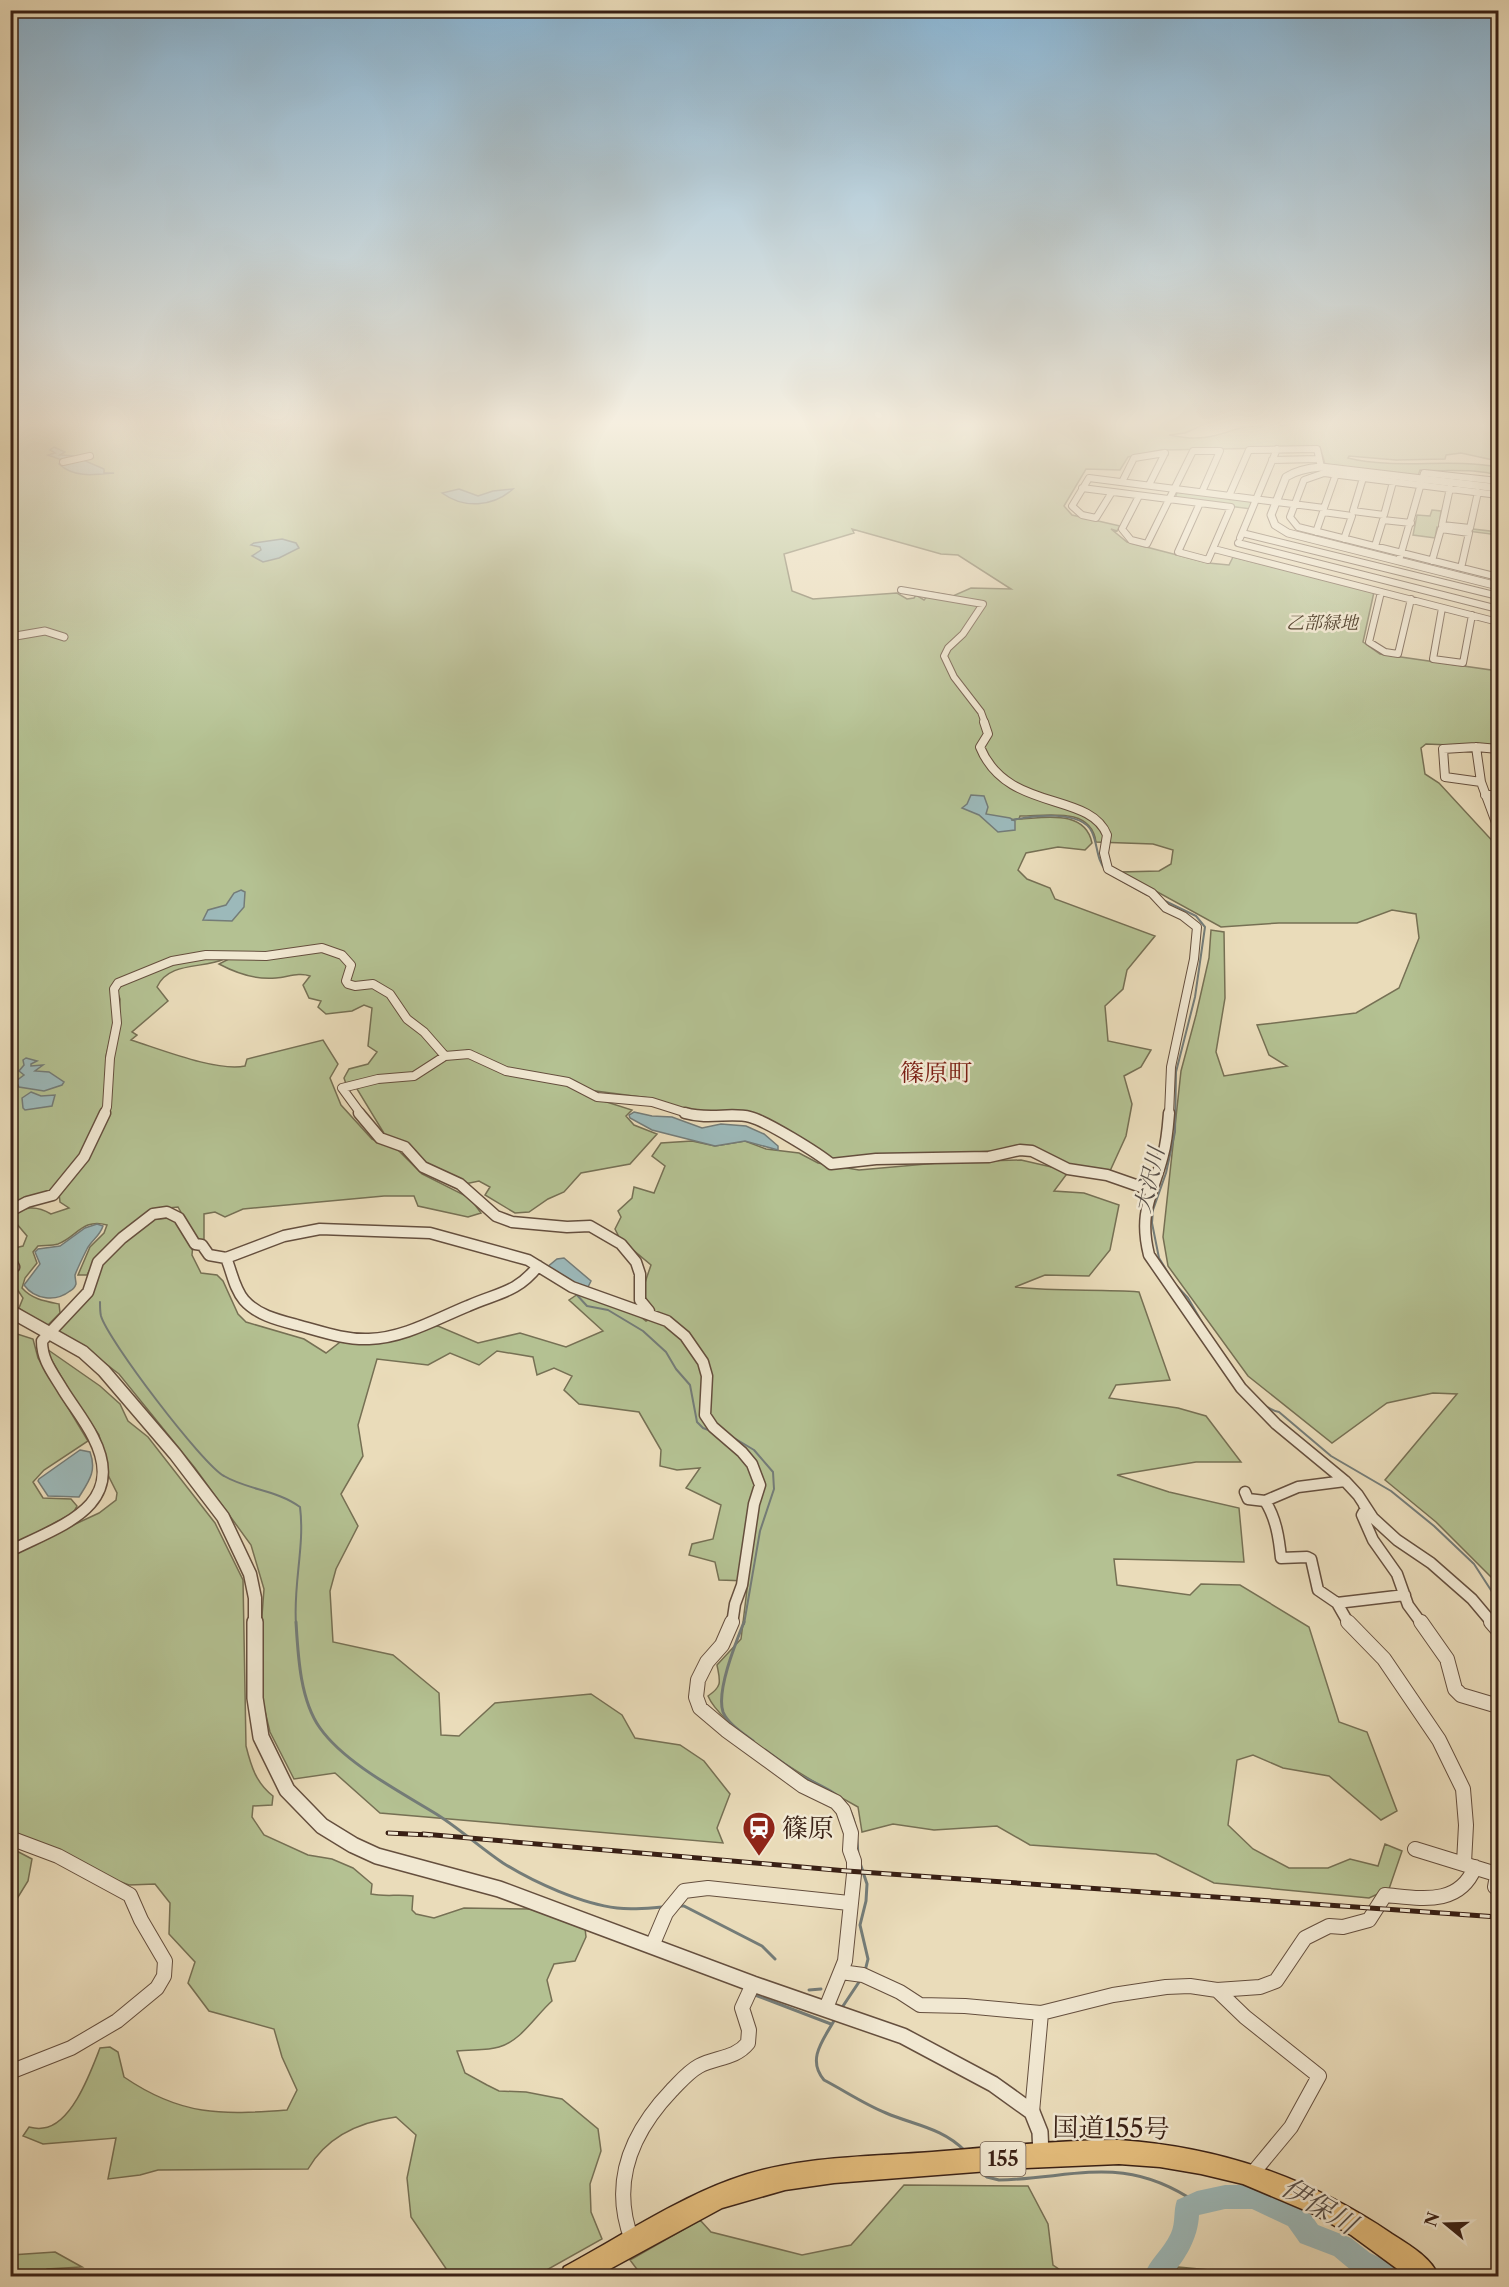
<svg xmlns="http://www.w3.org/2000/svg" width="1509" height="2287" font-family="'Libre Caslon Text','Noto Serif JP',serif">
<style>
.green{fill:#b4c192;stroke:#767054;stroke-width:1.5;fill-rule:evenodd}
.water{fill:#9cb9ba;stroke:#747c78;stroke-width:1.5}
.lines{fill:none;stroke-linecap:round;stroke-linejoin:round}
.stream-far1{stroke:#747c78;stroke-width:2}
.stream{stroke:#747c78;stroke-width:3}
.river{fill:#9cb9ba;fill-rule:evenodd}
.minor-far3-casing{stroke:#654f3e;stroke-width:8}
.minor-far2-casing{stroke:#654f3e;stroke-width:10}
.minor-far1-casing{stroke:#654f3e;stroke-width:13}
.minor-casing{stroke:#654f3e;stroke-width:16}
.tertiary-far2-casing{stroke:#654f3e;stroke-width:9}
.tertiary-far1-casing{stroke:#654f3e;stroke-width:15}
.tertiary-casing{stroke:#654f3e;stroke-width:18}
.trunk-casing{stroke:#392015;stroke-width:3}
.minor-far3{stroke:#f1e8d2;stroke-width:6}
.minor-far2{stroke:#f1e8d2;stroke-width:8}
.minor-far1{stroke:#f1e8d2;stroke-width:10}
.minor{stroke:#f1e8d2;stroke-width:14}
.tertiary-far2{stroke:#f1e8d2;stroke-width:7}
.tertiary-far1{stroke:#f1e8d2;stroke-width:12}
.tertiary{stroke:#f1e8d2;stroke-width:15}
.trunk{fill:#e5be7d;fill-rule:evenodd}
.rail-casing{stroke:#392015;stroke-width:5}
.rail{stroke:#f1e8d2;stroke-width:3;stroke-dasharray:10;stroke-linecap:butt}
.labels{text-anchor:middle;stroke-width:5;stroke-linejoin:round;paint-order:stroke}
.far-park-label{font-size:18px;font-style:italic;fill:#584834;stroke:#f1e8d2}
.shield{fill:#f1e8d2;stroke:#705c4e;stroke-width:1.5}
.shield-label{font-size:20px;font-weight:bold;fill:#392015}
.water-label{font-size:22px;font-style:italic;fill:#574e47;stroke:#f1e8d2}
.quarter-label{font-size:24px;fill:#7a1f14;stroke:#f1e8d2}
.near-poi-label{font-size:26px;fill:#392015;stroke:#f1e8d2;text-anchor:start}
.near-street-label{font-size:26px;fill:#392015;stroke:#f1e8d2}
.near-water-label{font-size:27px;font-style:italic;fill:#574e47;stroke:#f1e8d2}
</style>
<rect width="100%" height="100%" fill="#eadcba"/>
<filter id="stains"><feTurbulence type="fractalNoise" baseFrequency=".00333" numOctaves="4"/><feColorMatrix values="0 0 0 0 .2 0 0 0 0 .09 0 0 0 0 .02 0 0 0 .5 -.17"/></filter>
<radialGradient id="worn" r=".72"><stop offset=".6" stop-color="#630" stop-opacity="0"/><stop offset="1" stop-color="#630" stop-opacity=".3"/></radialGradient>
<path class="green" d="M11,423H1207L1185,433L1169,435C1183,438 1198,440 1213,436C1232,432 1239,425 1260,427C1268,422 1274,422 1282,426L1294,423H1498V461L1461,453L1446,455L1445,459L1396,460L1349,456L1348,458C1397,470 1449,458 1498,467V475C1472,468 1447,472 1420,470L1418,476L1325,464L1320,447L1161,450L1128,457L1120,470L1086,469L1064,506L1072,515L1120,526L1117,531L1111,529L1127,542L1208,563L1229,565L1233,557L1374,592L1363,642L1380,654L1498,671V704L1497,705L1498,747L1426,744L1421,748L1425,774L1439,783L1498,847V1584L1436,1522L1385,1480L1457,1394L1433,1393L1387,1403L1332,1443L1248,1376L1168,1266L1163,1237L1181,1071L1196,1015L1209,958L1211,930L1224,932L1225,998L1216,1052L1224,1076L1287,1066L1269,1055L1257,1025L1356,1013L1399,988L1419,938L1416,914L1392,910L1357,923H1279L1221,927L1121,872L1159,871L1171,864L1173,850L1153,844L1096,842C1091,806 1047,816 1020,816L1019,819C1045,818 1085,809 1092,843L1085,850L1058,847L1026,853L1018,870L1027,879L1050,888L1055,899L1155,936L1127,970L1123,989L1105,1006L1108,1041L1151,1050L1141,1067L1124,1076L1132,1104L1126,1136L1110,1171L1069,1167L1053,1157L993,1151L830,1160L750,1115H697L649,1098L588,1090L498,1065L467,1050L415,1074L346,1084L344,1078L349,1069L368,1064L377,1052L368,1046L372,1008L364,1005L352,1011L326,1014L318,1007L321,1001L309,998L303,985L310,976C299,972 288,977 276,978C257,980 236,973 219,964L229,959L218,953L165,962L131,974L114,986L115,1018L106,1056L105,1103L84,1151L53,1192L11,1209ZM852,529L941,554L958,555L1011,589L971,588L953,596L931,592L924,600L916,595L914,598L907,599L897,593L813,599L792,591L784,554L854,533Z
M1177,492L1252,501L1251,509L1175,499Z
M1432,510L1441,511L1439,525L1498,532V535L1437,527L1435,538L1413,535L1417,515L1430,516Z
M212,957L224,959C204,969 169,961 157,987L168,1001L132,1032L137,1035L131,1040C160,1049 217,1072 245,1066L247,1059L323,1040L338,1064L330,1078L341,1105L372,1139L398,1150L422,1174L470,1198L481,1213L468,1217L418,1206L414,1196H384L243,1209L225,1217L215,1212L204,1214V1242H198L178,1207L158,1209L97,1256L87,1275H78L90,1247L104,1233L107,1225C82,1218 77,1237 58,1244C52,1246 44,1245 38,1246L33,1252L37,1263L25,1278L22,1288C32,1299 44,1301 59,1304L60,1313L46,1327L19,1308L23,1298L17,1289L11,1291V1275L17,1266L10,1249L23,1246L27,1236L11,1217C24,1206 36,1205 51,1214L69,1208L60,1202L59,1193L110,1106L113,1058L119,1022L120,999L116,988L121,983L172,964Z
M465,1056L569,1085L591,1097L632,1110L626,1116L634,1125L657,1134L630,1164L581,1173L564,1192L548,1199L529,1212L515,1213L485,1195L490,1187L479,1181L465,1184L434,1172L385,1135L357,1089L363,1084L405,1079L447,1057Z
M692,1141L715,1146L745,1141L766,1149L799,1153L818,1163L859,1170L949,1162L1021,1160L1069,1171L1054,1191L1084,1193L1119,1205L1110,1250L1089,1276L1045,1275L1015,1287C1056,1292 1098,1289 1139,1292L1170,1380L1116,1385L1109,1398L1178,1408L1206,1416L1241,1462H1196L1117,1475L1169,1492L1239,1508L1244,1562L1114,1559L1117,1585L1190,1595L1201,1584L1240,1585L1309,1627L1339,1722L1367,1732L1397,1811L1381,1820L1329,1776L1283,1768L1253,1755L1237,1760L1228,1825L1253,1849L1289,1868H1328L1350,1859L1378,1866L1385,1844L1402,1851L1389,1889L1369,1898L1214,1883L1156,1854L1030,1845L997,1826L934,1830L893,1824L862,1832L858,1807C822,1787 723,1731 708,1696C723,1686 720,1681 717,1665L741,1639L748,1581L719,1580L715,1562L689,1555L692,1544L713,1539L721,1505L686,1488L700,1468L677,1470L660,1466L661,1450L639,1412L579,1404L564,1390L572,1376L554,1368L537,1375L533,1357L497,1351L479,1365L450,1353L428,1365L377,1359L358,1425L363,1456L341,1494L358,1526L336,1569L330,1591L333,1642L393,1655L439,1693L441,1735L459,1736L495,1703L591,1694L622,1715L635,1738L680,1745L704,1761L730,1794L717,1828L723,1843L380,1813L335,1773L294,1779L270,1732L261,1695V1629L264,1589L251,1545L195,1468L119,1374L82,1346L54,1331L94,1288L100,1264L143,1225L156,1219L171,1218L180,1223L193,1243L192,1255L201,1273L217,1275L223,1281L238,1314L246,1322L304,1339L326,1353L344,1339L438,1326L478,1343L520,1333L566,1347L603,1331L569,1300L581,1292L630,1308L646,1321L657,1315C639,1292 642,1292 651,1265L620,1239L615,1229L621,1217L618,1211L632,1198L634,1187L654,1193L665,1166L652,1156L661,1143Z
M11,1332L33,1339L38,1358L88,1441L44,1470L33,1482L43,1498L71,1499L77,1506L73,1513L11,1546Z
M44,1347L100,1386L120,1404L128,1421L148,1437L215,1523L243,1580L246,1746C251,1766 256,1783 273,1796L272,1805L253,1806L252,1817L264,1835L308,1855L332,1859L353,1868L372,1884L371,1894C385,1897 398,1894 413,1896L412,1910L416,1914L434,1918L464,1908L531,1909L585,1928L586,1937L575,1961L554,1964L547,1980L552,2001C536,2015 521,2041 499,2047C486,2051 470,2049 457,2051L465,2073L487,2085L499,2091L526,2092L562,2099L598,2129L601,2151L590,2184L591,2212L602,2239L536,2276H447V2270L411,2217L407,2178L416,2135L396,2117C359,2122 327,2136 308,2169L158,2170L140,2175L108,2179L116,2138L43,2144L23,2136L29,2127C33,2128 38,2129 43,2128C72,2125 91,2071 100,2048L110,2047L118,2052L124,2077C181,2116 221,2115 287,2110L297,2090L282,2057L274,2029L209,2011L188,1983L195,1962L169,1934L170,1903L155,1884L129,1885L86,1869L11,1830V1554L99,1513L116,1500L117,1493L108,1475L99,1435L73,1397Z
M11,1848L32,1859L28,1881L15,1902L11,1900Z
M904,2185L1028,2186L1048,2224L1053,2265L1069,2276H642L630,2260L700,2220L711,2232L802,2255L851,2245Z
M55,2252L82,2267L47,2269L44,2276H11V2255Z
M1178,2267L1231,2272L1229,2276H1171Z"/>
<path class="water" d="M54,447L65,452L60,455L74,456L104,469V473H114C94,475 74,478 59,464L62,460L48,455L55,453L50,450Z
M459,489L478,496L493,491L513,489C493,507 464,509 442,493Z
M282,539L296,543L299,548L279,558L263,562L252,556L261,550L260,547L251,545L254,543Z
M971,795L984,796L988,807L986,814L1010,818L1015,821V830L998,832L979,815L962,808L967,804Z
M241,890L245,892L244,907L232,921L203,920L208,910L226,905L234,893Z
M26,1058L37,1061L31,1064V1066L43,1065L35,1071L49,1072L64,1082L62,1085L44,1091L19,1087L16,1081L24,1075L19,1071L24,1065L23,1060Z
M31,1092L41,1096L55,1095L52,1106L25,1110L23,1108L22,1098Z
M634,1112L652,1116L672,1117L702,1128L721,1124L746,1126L764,1134L778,1146V1150L745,1141L715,1146L652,1130L630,1118L629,1115Z
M97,1224L103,1226C100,1236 91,1241 87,1249C83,1257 78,1267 75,1275C75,1278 76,1281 76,1284C75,1287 72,1290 70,1291C56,1302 35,1300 24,1285L40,1264L35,1252L38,1249L60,1246L85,1228Z
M564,1258L591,1281L588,1287L580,1288L578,1292L574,1293L546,1268L557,1259Z
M80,1450L90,1452C97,1471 89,1481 79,1497L48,1496L38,1481L39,1479Z"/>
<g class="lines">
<path class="stream-far1" d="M1012,820C1032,816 1081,809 1092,832C1098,845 1096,859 1106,871
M1113,876L1147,895
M1161,899L1196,916L1205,927L1195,997L1176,1072L1175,1132L1166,1173L1153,1210L1152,1223L1159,1258L1175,1284L1188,1298L1206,1329
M576,1294L587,1306L608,1310L643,1331L666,1352L676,1369L690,1385L697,1422L703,1428L711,1431
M100,1302C100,1306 100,1312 101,1316C108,1340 202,1464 224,1476C248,1490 277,1490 300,1507C305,1546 293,1584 296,1624
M1223,1353C1237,1372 1255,1407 1279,1412L1331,1456L1391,1491L1434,1526L1474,1564L1498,1601
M729,1435L754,1450L773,1472L774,1489L760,1531L744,1624"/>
<path class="stream" d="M296,1622C298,1655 300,1700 320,1728C344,1762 397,1790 433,1812C458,1827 479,1847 503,1863C533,1882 582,1904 617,1908C633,1910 648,1908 663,1907
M744,1622C736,1642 716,1691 723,1712C728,1724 743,1733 753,1741
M765,1750L794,1771
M799,1775C846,1798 855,1800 858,1855
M860,1863L867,1884L866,1901L860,1925L868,1959L865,1971
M677,1906H684L762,1946L775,1959
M809,1990L821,1989
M755,1995L831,2024
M841,2009L861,1979
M835,2019C824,2039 806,2059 824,2080C845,2091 864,2104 886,2113C914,2125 943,2128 965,2151
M979,2170L987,2177L999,2180C1077,2178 1124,2153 1197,2203"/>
<path class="river" d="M1225,2185H1253L1306,2208L1318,2225L1351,2238L1370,2253L1400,2267L1403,2276H1364L1352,2271L1334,2256L1300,2243L1288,2226L1252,2209H1225L1199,2215C1198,2239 1185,2259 1171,2276H1144C1149,2260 1164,2249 1171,2233C1176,2222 1173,2211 1177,2200L1197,2191Z"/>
<g class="minor-far3-casing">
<path id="minor-far3" d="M1272,460L1319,459
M63,462L90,456
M1363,478L1353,511L1384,515L1393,482
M1122,482L1134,458L1165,453
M1149,485L1165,453
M1082,488L1200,503
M1450,488L1442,525L1470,528L1478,492
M1112,492L1096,518L1082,515L1072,506L1089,478L1324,508L1336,474
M1498,495L1324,473L1304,480L1290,517L1298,527L1498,577
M1139,496L1122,529L1131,540L1147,544L1193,451H1220L1202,492
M1229,496L1249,450L1317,449L1321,467
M1200,503L1231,507L1208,560L1178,552Z
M1316,532L1323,512L1352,516L1344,539
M1242,533L1498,596
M1240,538L1277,449
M1238,543L1498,609
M1375,546L1383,520L1411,523
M1214,549L1498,622
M1400,557L1424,473L1498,481
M1432,561L1441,529L1469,533L1461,568
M1495,576L1498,557
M901,590L983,604L963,634L948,648L944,656L954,677L981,712L985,723
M1381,592L1369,642L1385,652L1398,654L1411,599
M1442,608L1433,659L1463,663L1472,615"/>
</g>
<g class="minor-far2-casing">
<path id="minor-far2" d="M984,722L988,734L980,747C1007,813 1090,791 1107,835L1104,853L1108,869L1152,893L1166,908L1183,916L1197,927L1194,959L1171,1067L1169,1114
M1476,747L1481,782L1498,828
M1481,782L1445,777L1443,749L1476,747L1498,749
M1485,795H1498
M104,1114L107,1107L110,1058L117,1023L114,989L118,983L172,961L206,955L266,956L322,948L342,955L351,965L346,981L348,984L355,986L373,984L390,994L407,1019L424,1032L445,1056
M361,1114L342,1088L378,1079L414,1076L445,1056L469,1054L506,1071L568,1082L597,1097L652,1102L690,1114"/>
</g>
<g class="minor-far1-casing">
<path id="minor-far1" d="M359,1113L380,1138L405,1147L423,1167L460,1184L496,1216L512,1222L567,1227L590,1226L621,1244L636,1262L640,1274V1300L649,1311
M685,1113C709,1120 731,1112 750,1117C766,1121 818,1153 831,1164L876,1159L989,1157L1020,1150L1032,1151L1068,1169L1107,1175L1150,1190
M1169,1113C1168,1126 1167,1141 1163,1155C1153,1195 1138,1211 1149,1255L1241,1388L1276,1424L1345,1481L1358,1495L1373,1518L1397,1540L1431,1563L1472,1599L1493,1624
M10,1211L27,1202L53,1195L84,1157L105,1113
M226,1258C232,1272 234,1288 244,1300C257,1315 278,1320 297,1325C320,1331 344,1340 369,1339C404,1338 436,1319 468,1306C497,1293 517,1293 538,1266
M10,1259L14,1267L10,1271
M1245,1492L1248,1499L1265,1501C1276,1518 1279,1538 1281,1558L1307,1557L1311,1559L1318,1590L1337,1603
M1265,1501L1298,1487L1345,1481
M1364,1505L1366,1508L1362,1515L1373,1540L1397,1574L1408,1605L1422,1624
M10,1551C59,1526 129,1507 93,1437C85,1421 73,1406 63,1390C53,1373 42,1361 42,1341L88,1292L98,1262L122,1238L153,1214L167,1212L179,1218L195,1244L202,1245L209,1255L226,1258L284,1236L320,1229L430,1233L528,1260L572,1287L667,1321L685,1336L703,1362L707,1376L705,1415L713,1427L742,1452L752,1464L760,1485L754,1504L742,1585L735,1604L732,1624
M1349,1624L1337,1603L1405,1595"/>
</g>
<g class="minor-casing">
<path id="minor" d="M732,1622L722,1645L707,1662L698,1680L696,1697L700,1708L726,1730L803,1786L836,1802L843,1810L851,1833L850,1850L854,1861V1874L845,1961L826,2008
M1348,1622L1384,1659L1439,1740L1463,1789L1466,1825L1464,1863
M1421,1622L1447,1659L1455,1689L1461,1695L1498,1706
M1491,1622L1498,1630
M10,1838L58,1856L130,1895L141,1920L165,1961L164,1976L157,1988L117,2021L71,2048L10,2072
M1415,1849L1496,1874
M1495,1887L1498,1870
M652,1946L666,1913L684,1891L708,1888L849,1903
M841,1972L863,1975L900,1992L920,2005L965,2006L1041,2013L1113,1995L1166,1987L1190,1986L1217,1990L1260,1987L1276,1981L1305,1938L1329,1926L1343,1927L1369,1920L1385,1895C1420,1898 1459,1907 1475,1867
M1217,1990L1245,2017L1319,2076L1291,2127L1252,2174
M1032,2112L1041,2013
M632,2240C610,2183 631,2133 672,2090C680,2082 688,2072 699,2066C716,2057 735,2059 748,2043L749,2030L742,2008L753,1984"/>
</g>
<g class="tertiary-far2-casing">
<path id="tertiary-far2" d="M1498,488L1321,467C1308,468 1297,470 1286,477L1271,515L1275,525L1288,533L1498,586
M10,637L45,631L64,637"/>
</g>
<g class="tertiary-far1-casing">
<path id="tertiary-far1" d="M10,1311L83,1352L104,1371L175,1454L223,1517L250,1574L255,1598V1624"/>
</g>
<g class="tertiary-casing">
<path id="tertiary" d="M255,1622V1698L261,1737L287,1790L322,1826L353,1845L377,1856L499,1889L753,1984L903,2036L993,2084L1032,2112L1040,2132L1041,2155"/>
</g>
<g class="trunk-casing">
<path id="trunk" d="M1119,2140C1220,2147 1308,2177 1392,2234C1408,2244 1433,2259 1438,2276H1407L1351,2235L1314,2214L1243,2184L1201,2174L1160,2167L1119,2164L1026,2168L834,2183L785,2190L722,2208L597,2276H561L564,2267C618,2238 673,2201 730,2180C794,2156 865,2157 932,2152C995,2147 1056,2140 1119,2140Z"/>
</g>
<use href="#minor-far3" class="minor-far3"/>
<use href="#minor-far2" class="minor-far2"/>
<use href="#minor-far1" class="minor-far1"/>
<use href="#minor" class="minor"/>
<use href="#tertiary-far2" class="tertiary-far2"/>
<use href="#tertiary-far1" class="tertiary-far1"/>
<use href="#tertiary" class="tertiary"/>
<use href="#trunk" class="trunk"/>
<g class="rail-casing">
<path id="rail" d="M388,1833L430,1835
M423,1834L847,1871L1498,1917"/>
</g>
<use href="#rail" class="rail"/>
</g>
<linearGradient id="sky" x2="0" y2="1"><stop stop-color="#89b6d6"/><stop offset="0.57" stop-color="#f6efe0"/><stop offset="1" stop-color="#f6efe0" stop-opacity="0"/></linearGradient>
<rect width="1509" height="743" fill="url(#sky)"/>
<defs>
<g id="station-pin" transform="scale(1.725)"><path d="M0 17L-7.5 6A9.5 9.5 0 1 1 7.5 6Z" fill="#8f2418" stroke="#f1e8d2"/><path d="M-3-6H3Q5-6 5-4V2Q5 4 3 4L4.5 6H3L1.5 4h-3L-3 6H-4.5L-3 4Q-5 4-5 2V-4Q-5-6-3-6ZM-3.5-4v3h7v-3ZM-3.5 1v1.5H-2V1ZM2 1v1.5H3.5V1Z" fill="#fff"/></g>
</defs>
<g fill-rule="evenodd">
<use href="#station-pin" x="759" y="1828"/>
</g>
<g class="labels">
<g class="far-park-label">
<text x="1322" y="629">乙部緑地</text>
</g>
<rect class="shield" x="980.5" y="2142" width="45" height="34" rx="4.5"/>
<g class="shield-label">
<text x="1003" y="2166">155</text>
</g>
<g class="water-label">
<text transform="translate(1149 1180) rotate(-77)" y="8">大沢川</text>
</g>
<g class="quarter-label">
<text x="936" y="1081">篠原町</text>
</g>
<g class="near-poi-label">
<text x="782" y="1837">篠原</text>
</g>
<g class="near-street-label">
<text transform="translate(1111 2128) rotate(1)" y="9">国道155号</text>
</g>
<g class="near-water-label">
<text transform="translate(1319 2206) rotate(31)" y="9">伊保川</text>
</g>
</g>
<rect width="1509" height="2287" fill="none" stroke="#eadcba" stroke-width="36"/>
<rect x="12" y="12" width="1485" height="2263" fill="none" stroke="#392015" stroke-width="3"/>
<rect x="18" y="18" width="1473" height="2251" fill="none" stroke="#392015" stroke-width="1.5"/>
<g transform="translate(1446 2224) rotate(289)" stroke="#f1e8d2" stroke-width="4.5" paint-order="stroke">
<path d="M0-4.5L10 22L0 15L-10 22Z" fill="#392015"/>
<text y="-9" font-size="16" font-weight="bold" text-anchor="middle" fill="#392015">N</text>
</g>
<rect width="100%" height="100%" filter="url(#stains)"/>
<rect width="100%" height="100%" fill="url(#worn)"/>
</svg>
